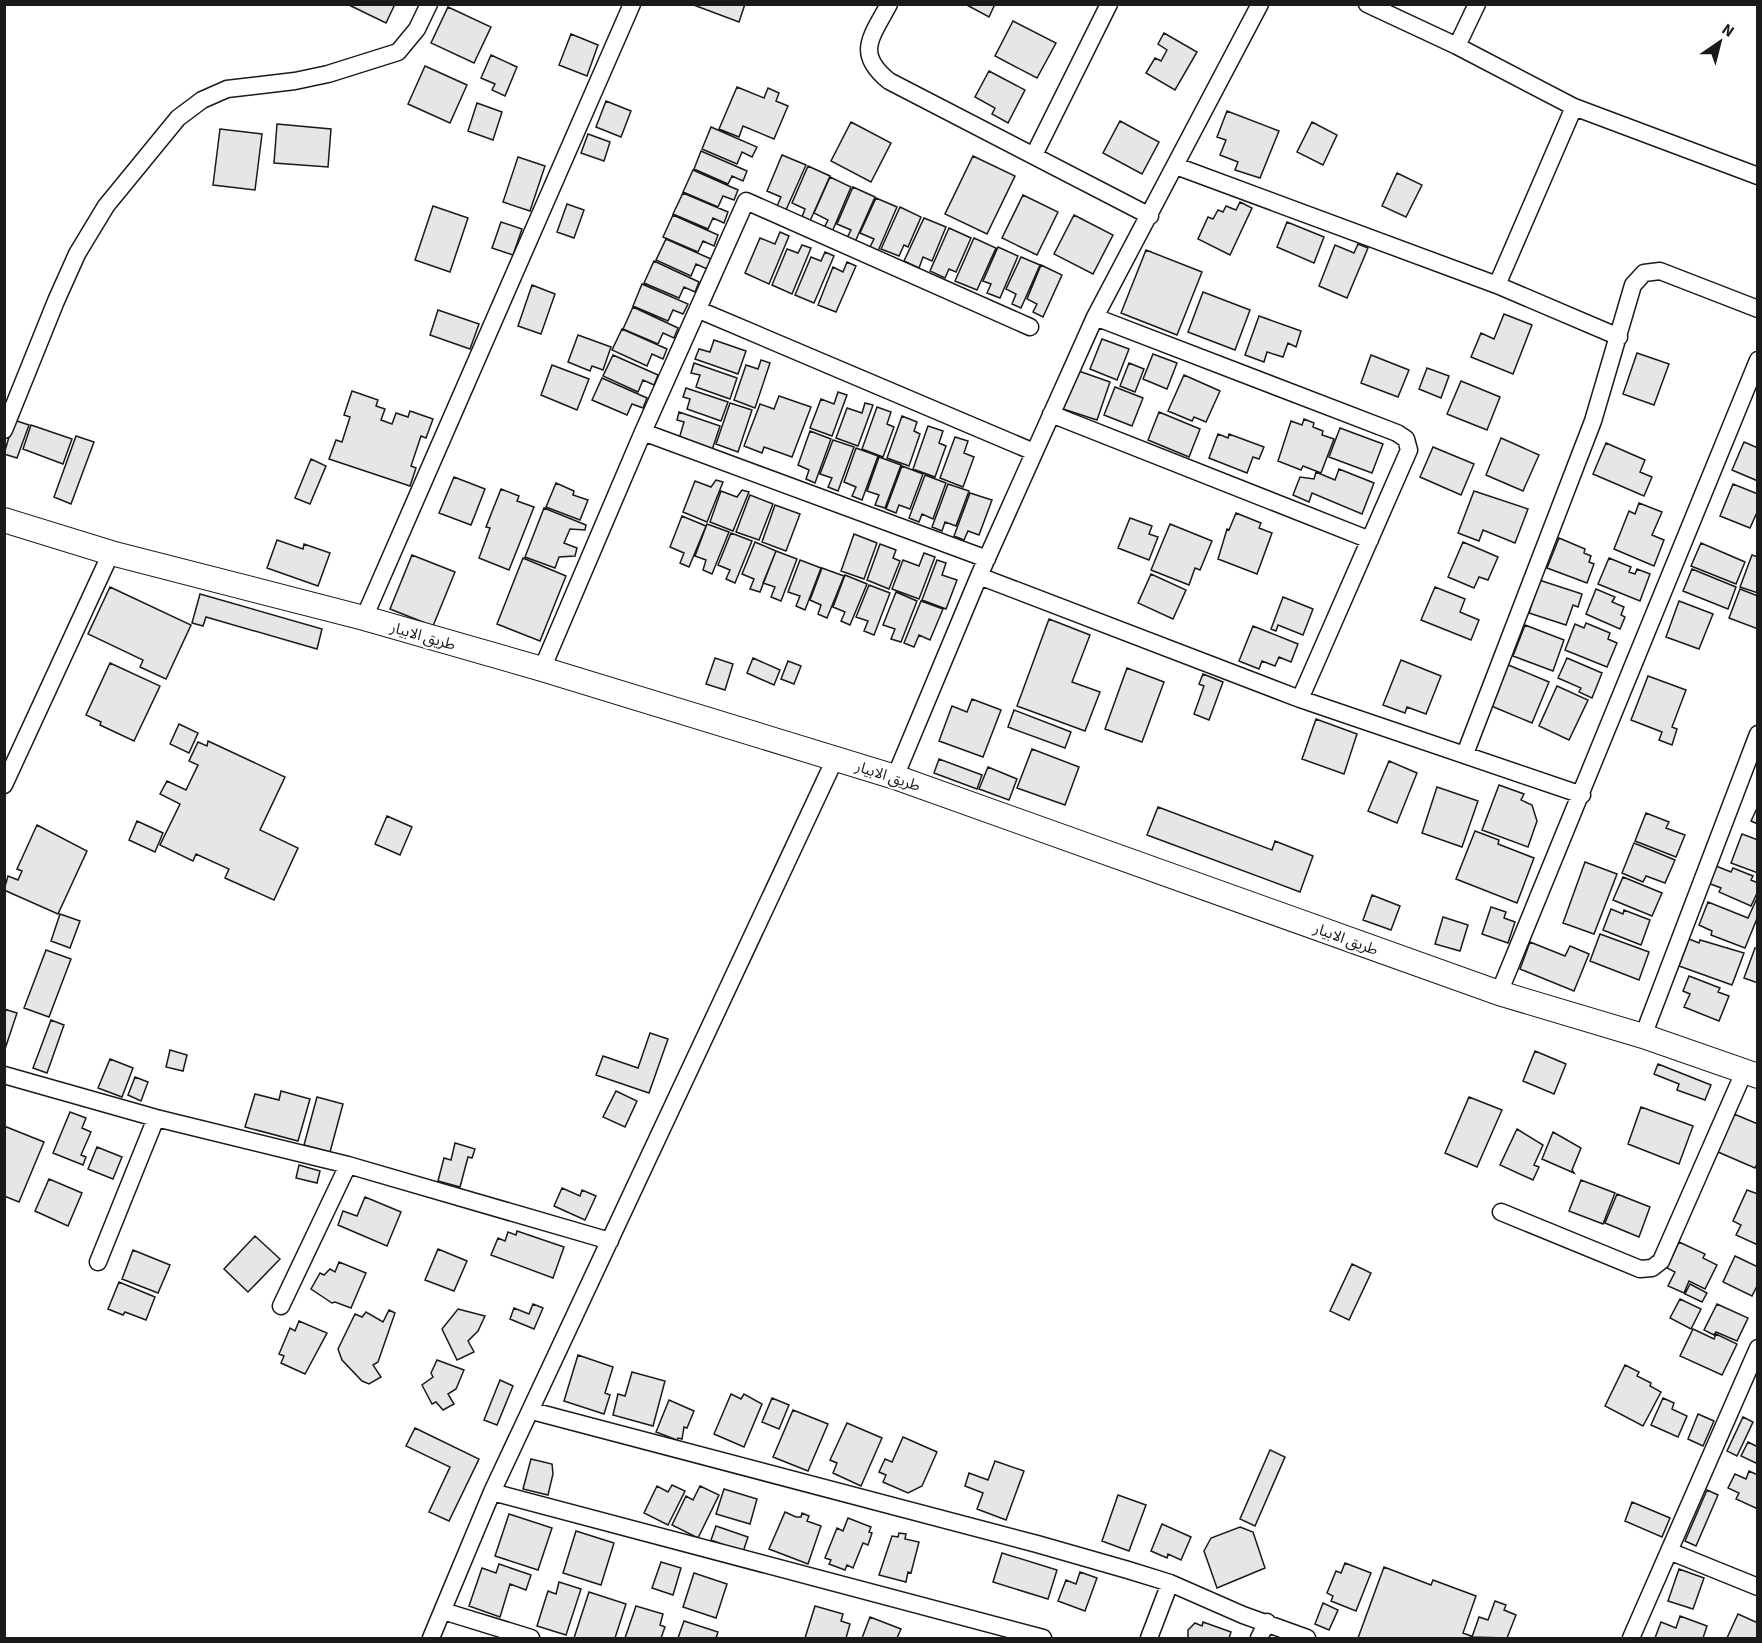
<svg xmlns="http://www.w3.org/2000/svg" width="1762" height="1643" font-family="'Source Sans 3','Noto Sans Arabic',sans-serif">
<style>
.building{fill:#e6e6e6;stroke:#1a1a1a;stroke-width:1.5}
.lines{fill:none;stroke-linecap:round;stroke-linejoin:round}
.street-casing{stroke:#1a1a1a;stroke-width:19}
.secondary-casing{stroke:#1a1a1a;stroke-width:26}
.street{stroke:#fff;stroke-width:16}
.secondary{stroke:#fff;stroke-width:24}
.labels{text-anchor:middle;stroke-width:4.5;stroke-linejoin:round;paint-order:stroke}
.street-label{font-size:15px;fill:#1a1a1a;stroke:#fff}
</style>
<rect width="100%" height="100%" fill="#fff"/>
<path class="building" d="M347,4H395L386,23Z
M691,4H745L739,22Z
M965,4H995L989,17Z
M448,7L491,27L474,63L431,43Z
M1013,21L1056,43L1037,78L995,56Z
M1164,33L1197,52L1175,90L1146,73L1155,58L1161,61L1167,50L1158,44Z
M571,34L598,45L587,76L559,65Z
M491,55L517,67L505,96L492,90L495,84L481,78Z
M425,66L467,85L450,123L408,104Z
M989,71L1025,90L1008,123L992,114L995,108L975,97Z
M737,87L764,98L768,88L779,93L776,101L788,106L774,139L743,126L739,137L719,129Z
M606,101L631,111L621,137L596,127Z
M477,103L502,112L493,140L468,131Z
M1227,111L1279,131L1260,178L1235,170L1238,162L1220,155L1226,140L1217,137Z
M1120,121L1159,142L1142,174L1103,153Z
M851,122L891,143L871,182L831,161Z
M1312,122L1337,135L1323,165L1297,152Z
M277,124L331,129L328,167L274,163Z
M711,127L757,147L752,157L742,152L737,164L702,149Z
M220,129L262,134L255,190L213,185Z
M588,134L610,142L604,161L581,153Z
M701,151L747,171L743,181L732,176L728,184L694,169Z
M782,155L806,165L786,210L777,206L781,197L767,191Z
M973,156L1015,176L987,234L945,214Z
M518,157L545,166L530,211L503,202Z
M808,166L830,176L810,221L802,217L805,209L792,203Z
M693,170L738,190L734,200L723,196L718,207L683,192Z
M1397,173L1422,185L1406,217L1382,206Z
M830,177L851,187L832,232L824,228L828,220L814,213Z
M853,187L875,197L855,242L847,238L851,230L837,224Z
M683,193L728,212L724,223L713,218L708,229L673,214Z
M1023,195L1058,212L1037,255L1002,238Z
M876,198L897,207L878,251L870,247L874,239L860,233Z
M1240,202L1252,208L1230,255L1198,239L1208,217L1213,219L1218,210L1223,212L1226,206L1236,210Z
M567,204L584,210L574,238L557,232Z
M433,206L468,218L450,272L415,260Z
M900,207L921,217L908,247L904,245L899,256L881,249Z
M673,215L718,235L714,246L703,241L698,252L663,237Z
M1074,215L1113,235L1093,274L1054,254Z
M924,218L946,227L932,261L923,257L919,268L904,261Z
M501,222L522,229L513,255L492,248Z
M1287,222L1324,237L1314,263L1277,247Z
M949,228L971,238L956,272L949,269L945,278L930,271Z
M780,232L789,236L769,284L745,273L760,238L775,244Z
M974,238L996,248L977,290L955,281Z
M666,239L711,259L707,269L696,264L691,276L656,260Z
M1358,244L1368,248L1347,298L1319,286L1335,245L1354,253Z
M802,245L811,248L792,294L772,285L787,249L798,253Z
M998,247L1018,256L1000,298L987,293L991,284L983,281Z
M1146,250L1202,272L1177,335L1121,313Z
M825,252L834,256L814,303L795,295L811,257L821,261Z
M1021,257L1040,265L1021,308L1012,304L1016,294L1006,289Z
M654,261L699,282L695,292L684,287L679,298L644,283Z
M847,262L856,266L836,312L818,305L833,267L843,272Z
M1041,265L1062,275L1043,317L1033,312L1037,304L1027,299Z
M642,284L688,304L683,314L673,310L668,321L633,306Z
M532,285L555,294L541,334L518,326Z
M1203,292L1250,310L1235,350L1188,332Z
M633,307L678,328L674,338L663,333L658,344L623,329Z
M438,310L479,324L470,349L430,335Z
M1504,314L1532,325L1513,374L1471,357L1481,333L1494,339Z
M1259,316L1301,331L1296,347L1288,343L1283,357L1267,352L1264,362L1245,355Z
M622,329L667,349L663,359L652,354L647,366L612,350Z
M578,335L611,347L603,370L592,366L590,371L568,362Z
M1102,339L1129,349L1117,380L1090,369Z
M714,340L746,351L738,374L695,359L699,349L710,352Z
M1637,353L1669,364L1654,405L1623,394Z
M1153,354L1177,363L1167,389L1143,379Z
M613,355L658,375L654,385L643,380L638,392L603,376Z
M1371,355L1409,370L1398,397L1361,383Z
M761,360L770,363L755,408L734,400L746,365L758,369Z
M694,363L737,378L730,399L696,387L700,375L691,373Z
M1129,363L1144,369L1135,392L1120,386Z
M552,365L589,379L577,410L541,395Z
M1427,368L1449,376L1441,398L1419,389Z
M1073,369L1110,382L1097,420L1060,408Z
M1184,375L1220,391L1206,422L1194,417L1192,421L1168,411Z
M602,378L647,398L643,408L632,404L627,415L592,400Z
M1461,381L1500,397L1487,430L1447,414Z
M1115,387L1143,398L1132,426L1104,415Z
M686,388L728,402L721,421L687,409L690,399L683,397Z
M352,391L378,400L376,406L385,409L381,420L392,424L396,413L408,417L410,411L433,419L426,438L421,436L411,466L416,468L410,486L329,459L336,440L342,442L350,417L344,415Z
M838,392L847,395L832,436L810,428L821,399L834,404Z
M779,396L811,407L792,457L764,447L762,453L744,446L760,404L774,409Z
M730,403L752,410L738,452L716,444Z
M865,403L873,405L858,446L836,438L847,408L862,413Z
M877,407L891,412L887,424L894,427L883,457L862,449Z
M679,412L720,426L712,450L679,439L684,422L677,420Z
M1159,412L1200,429L1189,457L1148,440Z
M902,416L917,422L914,431L920,434L909,466L887,458Z
M1304,419L1314,423L1313,427L1323,431L1322,435L1334,439L1321,473L1303,466L1301,470L1278,461L1291,421L1302,425Z
M14,420L29,425L17,458L4,454Z
M31,425L72,439L63,464L23,449Z
M928,426L943,431L939,443L946,446L935,477L913,469Z
M1340,428L1383,444L1372,473L1329,457Z
M810,431L831,439L815,483L806,479L809,470L798,465Z
M1218,434L1228,438L1229,434L1264,447L1259,459L1253,457L1247,473L1209,458Z
M76,436L94,442L71,504L54,497Z
M955,437L968,441L964,453L974,457L963,487L940,478Z
M1501,438L1539,455L1523,491L1486,475Z
M833,440L854,447L838,491L828,487L832,478L820,474Z
M1744,442L1758,448V481L1732,470Z
M1606,443L1645,460L1640,472L1652,477L1644,496L1593,474Z
M1433,447L1474,464L1461,495L1420,477Z
M856,448L878,456L862,500L852,496L856,487L844,482Z
M879,457L901,465L885,508L875,505L879,495L867,491Z
M311,459L326,466L310,504L295,498Z
M902,466L923,474L910,509L899,505L896,513L886,509Z
M1339,469L1374,483L1362,514L1312,493L1309,502L1293,495L1300,477L1314,479L1316,472L1335,480Z
M925,475L946,483L933,519L922,514L919,522L909,518Z
M454,477L485,489L471,525L439,513Z
M716,480L723,482L707,522L683,512L695,481L711,487Z
M556,483L574,491L573,495L588,500L580,520L546,507Z
M948,484L969,491L956,526L945,522L942,531L932,527Z
M1733,484L1758,494V510L1750,528L1720,516Z
M501,489L519,496L517,501L534,507L509,570L479,558L490,528L486,527Z
M742,490L749,492L733,531L710,522L721,491L737,497Z
M1474,491L1528,509L1515,543L1483,530L1479,541L1458,533Z
M970,493L992,500L979,535L968,531L964,540L954,536Z
M750,495L773,504L759,540L736,532Z
M1639,503L1662,512L1652,535L1664,540L1654,566L1614,549L1629,511L1635,514Z
M775,505L800,514L786,551L762,542Z
M544,508L586,525L585,530L570,529L564,543L577,548L575,556L559,557L555,568L525,557Z
M1236,513L1261,523L1259,528L1272,533L1257,574L1218,559L1227,529L1229,530Z
M682,516L706,526L689,567L680,563L684,553L670,547Z
M1130,518L1152,526L1149,534L1158,537L1149,560L1118,548Z
M707,524L729,532L712,574L703,570L706,560L695,556Z
M1170,524L1212,541L1200,570L1195,568L1189,585L1151,570Z
M731,533L752,541L735,583L726,579L730,570L718,565Z
M854,534L877,543L864,579L841,571Z
M1559,538L1585,549L1584,553L1591,556L1589,562L1594,564L1587,583L1547,568Z
M277,540L303,549L304,544L330,553L318,586L267,568Z
M755,542L776,551L760,592L750,589L754,579L742,574Z
M1463,542L1498,557L1488,580L1479,577L1474,588L1448,577Z
M1701,543L1745,562L1736,584L1691,566Z
M880,544L896,550L893,558L900,561L889,589L867,580Z
M776,551L797,559L781,601L771,597L775,587L763,583Z
M924,553L935,557L919,599L892,589L903,560L919,566Z
M412,555L455,572L433,626L390,609Z
M1752,555L1758,557V593L1740,587Z
M523,558L566,576L540,641L497,624Z
M1609,558L1631,567L1629,572L1635,574L1637,569L1650,574L1640,601L1598,584Z
M800,560L821,568L805,610L796,606L800,596L788,592Z
M937,560L946,563L942,575L957,580L946,609L922,600Z
M822,568L844,576L827,618L818,614L821,605L810,600Z
M1692,569L1736,587L1728,609L1683,591Z
M1151,574L1186,590L1173,619L1138,603Z
M845,575L867,584L850,625L841,621L845,612L833,607Z
M1539,580L1582,594L1578,607L1573,605L1566,625L1529,613Z
M869,585L890,593L874,635L864,631L868,621L856,617Z
M110,587L191,625L166,679L140,667L143,660L88,634Z
M1435,587L1465,599L1460,612L1479,620L1471,640L1421,620Z
M1596,589L1615,597L1612,602L1624,607L1621,615L1625,617L1620,629L1586,614Z
M1740,589L1758,596V629L1729,618Z
M896,592L917,601L901,642L891,639L895,629L883,625Z
M200,594L322,629L317,649L206,617L203,626L192,623Z
M1283,597L1313,609L1303,635L1278,625L1276,631L1271,629Z
M921,601L943,609L930,640L919,635L914,647L904,643Z
M1679,601L1713,614L1699,649L1666,637Z
M1049,619L1090,635L1072,682L1100,692L1085,731L1017,706Z
M1586,623L1610,633L1608,639L1617,643L1607,667L1565,650L1575,624L1584,628Z
M1525,625L1564,640L1553,671L1513,656Z
M1253,626L1298,644L1291,662L1279,657L1275,666L1262,661L1259,669L1239,661Z
M715,658L733,664L725,690L706,684Z
M753,658L780,670L774,685L747,673Z
M1567,658L1602,673L1592,698L1579,692L1581,688L1558,678Z
M1401,660L1441,676L1426,714L1407,707L1405,713L1383,705Z
M788,661L801,666L794,684L781,679Z
M110,663L160,686L134,741L100,725L101,722L86,715Z
M1506,664L1549,682L1532,723L1489,705Z
M1127,668L1164,682L1142,742L1105,729Z
M1203,674L1223,682L1209,720L1194,714L1204,686L1199,684Z
M1648,676L1686,690L1672,727L1677,729L1672,745L1659,740L1662,732L1631,720Z
M1557,686L1588,700L1569,740L1539,726Z
M972,699L1001,710L983,757L939,741L952,706L967,712Z
M1014,710L1071,732L1065,748L1008,727Z
M1316,719L1357,734L1344,774L1302,759Z
M179,724L198,733L189,753L170,744Z
M208,741L285,777L260,830L298,848L274,900L225,878L229,869L196,854L193,861L160,845L180,804L160,794L167,781L186,790L198,765L189,761L198,742L207,746Z
M1032,749L1079,767L1065,805L1017,788Z
M939,759L982,775L977,789L934,773Z
M1389,761L1417,773L1397,823L1368,811Z
M988,767L1017,779L1009,800L979,789Z
M1499,785L1524,794L1521,800L1532,805L1537,821L1528,847L1482,830Z
M1437,787L1478,801L1462,847L1422,833Z
M1758,806V824L1751,821Z
M1158,807L1272,850L1275,841L1313,856L1300,892L1147,835Z
M1646,813L1669,822L1666,828L1685,835L1676,857L1635,841Z
M387,816L412,827L400,855L375,844Z
M137,821L163,833L155,852L129,840Z
M37,825L87,851L58,914L4,890L8,876L18,880L22,871L17,869Z
M1475,831L1499,840L1498,844L1534,858L1517,903L1456,879Z
M1742,834L1758,840V873L1731,863Z
M1634,843L1675,860L1665,883L1646,876L1643,882L1622,873Z
M1585,862L1617,874L1594,934L1563,923Z
M1716,866L1731,872L1733,868L1753,876L1751,880L1758,883V891L1751,906L1719,892L1721,888L1708,883Z
M1623,877L1662,893L1652,916L1613,900Z
M1372,895L1400,906L1391,930L1363,920Z
M1757,898L1758,916L1745,948L1711,935L1712,931L1699,925L1708,902L1748,918Z
M1491,907L1506,912L1504,918L1515,922L1508,943L1482,934Z
M1611,909L1623,914L1624,910L1650,920L1641,945L1603,930Z
M60,914L80,921L70,948L51,941Z
M1443,917L1468,925L1460,951L1435,944Z
M1600,934L1649,952L1639,980L1590,961Z
M1689,939L1699,943L1700,940L1744,953L1732,985L1679,966Z
M1530,942L1565,956L1570,946L1589,954L1574,991L1520,969Z
M1755,948L1758,949V983L1744,978Z
M46,950L71,959L49,1017L24,1008Z
M1689,976L1720,988L1718,992L1729,996L1719,1021L1684,1007L1690,994L1683,991Z
M4,1009L17,1013L4,1052Z
M51,1020L64,1025L47,1073L33,1068Z
M650,1033L668,1039L649,1093L596,1075L603,1056L638,1068Z
M170,1050L187,1055L183,1071L166,1067Z
M1535,1051L1566,1064L1554,1094L1523,1081Z
M110,1059L133,1068L122,1097L98,1088Z
M1658,1064L1711,1085L1705,1100L1677,1090L1679,1084L1654,1074Z
M135,1077L148,1082L141,1101L128,1095Z
M281,1091L310,1099L298,1141L245,1127L255,1094L279,1100Z
M616,1091L637,1101L625,1127L603,1117Z
M317,1097L343,1104L330,1152L304,1145Z
M1469,1097L1502,1110L1477,1167L1445,1153Z
M1641,1107L1693,1126L1679,1164L1628,1144Z
M70,1112L86,1118L82,1128L91,1132L81,1155L86,1157L83,1165L53,1153Z
M1734,1114L1758,1124V1162L1755,1168L1718,1152Z
M4,1126L44,1142L19,1202L4,1196Z
M1517,1129L1543,1145L1534,1165L1539,1167L1533,1180L1500,1165Z
M1553,1132L1581,1148L1572,1170L1574,1173L1542,1159Z
M455,1143L475,1149L472,1158L468,1157L460,1187L438,1181L444,1158L451,1160Z
M97,1147L122,1157L113,1179L88,1169Z
M299,1165L320,1171L317,1183L296,1178Z
M49,1179L82,1193L68,1226L35,1211Z
M1581,1180L1615,1193L1603,1224L1569,1211Z
M562,1188L580,1196L582,1190L596,1196L585,1220L554,1206Z
M1747,1190L1758,1194V1245L1736,1235L1741,1225L1733,1221Z
M1617,1194L1650,1207L1639,1237L1605,1223Z
M365,1197L401,1212L387,1246L338,1225L343,1211L357,1216Z
M517,1231L564,1247L553,1278L491,1255L498,1238L505,1241L508,1232L516,1235Z
M255,1236L280,1259L248,1292L224,1269Z
M1679,1242L1705,1254L1703,1258L1717,1265L1705,1289L1689,1281L1684,1293L1668,1286L1675,1272L1667,1268Z
M438,1249L467,1261L454,1291L425,1280Z
M133,1250L170,1265L158,1293L122,1279Z
M1735,1256L1758,1267V1284L1752,1296L1723,1282Z
M339,1262L366,1273L351,1308L335,1302L332,1303L311,1289L320,1273L324,1275L330,1269L335,1272Z
M1352,1264L1371,1273L1349,1320L1330,1311Z
M119,1282L155,1297L146,1320L125,1312L123,1315L108,1309Z
M1690,1284L1707,1293L1702,1302L1685,1294Z
M1680,1299L1701,1309L1691,1329L1670,1318Z
M533,1304L543,1308L534,1329L510,1319L514,1308L529,1314Z
M1717,1304L1748,1318L1737,1341L1716,1332L1714,1335L1704,1330Z
M458,1309L485,1316L478,1331L468,1341L474,1352L457,1360L442,1329Z
M389,1310L395,1313L378,1362L373,1365L381,1377L369,1384L362,1381L342,1360L338,1349L355,1314L362,1317L366,1312L383,1322Z
M299,1321L327,1333L305,1374L281,1363L284,1356L279,1354L290,1328L295,1331Z
M1693,1329L1714,1339L1716,1334L1737,1344L1722,1375L1680,1356Z
M578,1355L613,1367L605,1393L610,1395L604,1414L564,1401Z
M437,1360L464,1370L456,1389L448,1394L454,1404L443,1410L436,1402L432,1404L422,1385L433,1377L431,1373Z
M1625,1365L1639,1372L1637,1376L1651,1383L1650,1386L1661,1392L1643,1426L1605,1406Z
M632,1372L665,1381L653,1426L613,1415L618,1394L625,1396Z
M500,1380L513,1386L497,1425L484,1420Z
M731,1394L741,1399L744,1394L762,1404L744,1447L714,1434Z
M772,1398L789,1405L779,1429L762,1422Z
M1663,1398L1674,1403L1672,1409L1687,1416L1678,1437L1651,1425Z
M669,1400L694,1411L687,1428L684,1427L682,1439L678,1438L677,1440L656,1432Z
M793,1410L828,1424L808,1471L773,1457Z
M1698,1414L1714,1421L1703,1446L1688,1439Z
M1743,1417L1753,1422L1737,1456L1727,1451Z
M847,1423L882,1438L861,1486L833,1473L837,1463L830,1460Z
M415,1428L479,1459L449,1521L429,1512L450,1467L406,1446Z
M903,1437L937,1452L922,1486L908,1493L883,1482L886,1475L879,1472L885,1459L892,1462Z
M1748,1442L1756,1446L1758,1444V1464L1741,1456Z
M1270,1450L1285,1457L1255,1526L1240,1519Z
M531,1459L552,1464L553,1474L548,1495L523,1489Z
M995,1461L1024,1471L1006,1520L977,1509L983,1493L965,1486L969,1473L988,1480Z
M1749,1471L1758,1475V1509L1736,1499L1739,1493L1728,1488L1735,1474L1746,1479Z
M672,1485L685,1491L668,1525L644,1513L657,1486L668,1492Z
M700,1486L719,1495L698,1538L672,1525L686,1496L693,1500Z
M724,1489L757,1499L750,1524L716,1514Z
M1707,1490L1718,1495L1696,1546L1685,1541Z
M1118,1495L1146,1505L1129,1551L1102,1541Z
M1632,1502L1670,1518L1662,1537L1625,1521Z
M785,1512L796,1517H801L802,1513L809,1516L807,1521L821,1526L808,1564L769,1549Z
M509,1514L552,1528L538,1570L495,1556Z
M848,1518L871,1527L869,1532L872,1533L868,1545L863,1543L853,1568L847,1565L845,1570L829,1564L831,1560L825,1558L837,1528L843,1531Z
M1162,1524L1191,1537L1181,1560L1168,1554L1167,1558L1151,1551Z
M716,1526L748,1537L743,1552L711,1540Z
M1240,1527L1253,1532L1265,1568L1217,1588L1204,1551L1211,1538Z
M576,1531L614,1543L601,1585L563,1573Z
M899,1533L906,1534L905,1539L919,1542L911,1573L908,1572L906,1582L879,1575L892,1536L898,1537Z
M1002,1553L1057,1570L1048,1599L993,1582Z
M661,1562L681,1568L673,1595L652,1588Z
M1345,1563L1371,1573L1356,1611L1331,1601L1333,1596L1327,1593L1336,1571L1341,1573Z
M499,1564L531,1575L526,1590L510,1584L500,1617L469,1606L482,1568L496,1573Z
M1384,1567L1431,1585L1433,1580L1476,1596L1463,1633L1471,1636L1470,1638H1358Z
M1679,1569L1704,1578L1693,1609L1668,1601Z
M1080,1572L1097,1578L1085,1611L1058,1601L1066,1580L1076,1584Z
M694,1573L727,1584L716,1618L683,1607Z
M559,1582L581,1589L566,1635L537,1626L548,1591L556,1594Z
M589,1592L626,1604L615,1638H574Z
M1495,1601L1506,1605L1504,1610L1516,1615L1507,1638L1472,1637L1479,1617L1488,1620Z
M1323,1603L1338,1610L1329,1630L1315,1624Z
M636,1606L663,1614L660,1625L665,1627L661,1638H625Z
M815,1606L843,1614L841,1621L850,1624L846,1638H805Z
M1738,1614L1758,1623V1638H1727Z
M1680,1616L1707,1626L1703,1638H1655L1661,1622L1676,1628Z
M870,1617L901,1629L897,1638H862Z
M684,1621L718,1632L716,1638H678Z
M1203,1622L1231,1632L1229,1638H1188V1630L1195,1623L1202,1626Z"/>
<g class="lines">
<g class="street-casing">
<path id="street" d="M889,4C871,38 855,53 889,81L1150,216
M1367,4L1457,46L1574,107L1758,176
M1457,46L1477,4
M1034,155L1109,4
M1176,166L1497,285L1619,337
M1497,285L1574,107
M699,310L1034,452
M1095,317L1397,433L1406,439L1409,450L1300,699
M1051,414L1370,540
M4,430L56,301L77,254L106,206L178,118L202,100L227,89L295,81L328,74L398,52L417,29L429,4
M643,432L746,201L1030,327
M979,576L1300,699L1582,795
M364,618L632,4
M542,669L643,432L987,559
M1465,754L1593,421L1633,285L1644,273L1660,271L1758,309
M895,777L979,576L1095,317L1260,4
M4,785L111,553
M1499,993L1758,360
M1643,1036L1758,734
M4,1075L156,1118L348,1165L610,1241
M1501,1212L1640,1269L1652,1268L1661,1261L1744,1072
M98,1262L156,1118
M281,1306L348,1165
M532,1411L1037,1544L1128,1570L1170,1583L1243,1615L1307,1638
M492,1492L1043,1638
M1669,1551L1758,1587
M443,1611L531,1638
M431,1638L492,1492L835,759
M1149,1638L1170,1583
M1259,1638L1267,1622
M1631,1638L1758,1348"/>
</g>
<g class="secondary-casing">
<path id="secondary" d="M4,520L111,553L364,618L542,669L895,777L1499,993L1643,1036L1758,1076"/>
</g>
<use href="#street" class="street"/>
<use href="#secondary" class="secondary"/>
</g>
<g class="labels">
<g class="street-label">
<text transform="translate(423 636) rotate(16)" y="5">طريق الابيار</text>
<text transform="translate(888 776) rotate(18)" y="5">طريق الابيار</text>
<text transform="translate(1346 939) rotate(20)" y="5">طريق الابيار</text>
</g>
</g>
<rect width="1762" height="1643" fill="none" stroke="#1a1a1a" stroke-width="12"/>
<g transform="translate(1720 42) rotate(35)" stroke="#ffffff" stroke-width="4.5" paint-order="stroke">
<path d="M0-4.5L10 22L0 15L-10 22Z" fill="#1a1a1a"/>
<text y="-9" font-size="16" font-weight="bold" text-anchor="middle" fill="#1a1a1a">N</text>
</g>
</svg>
